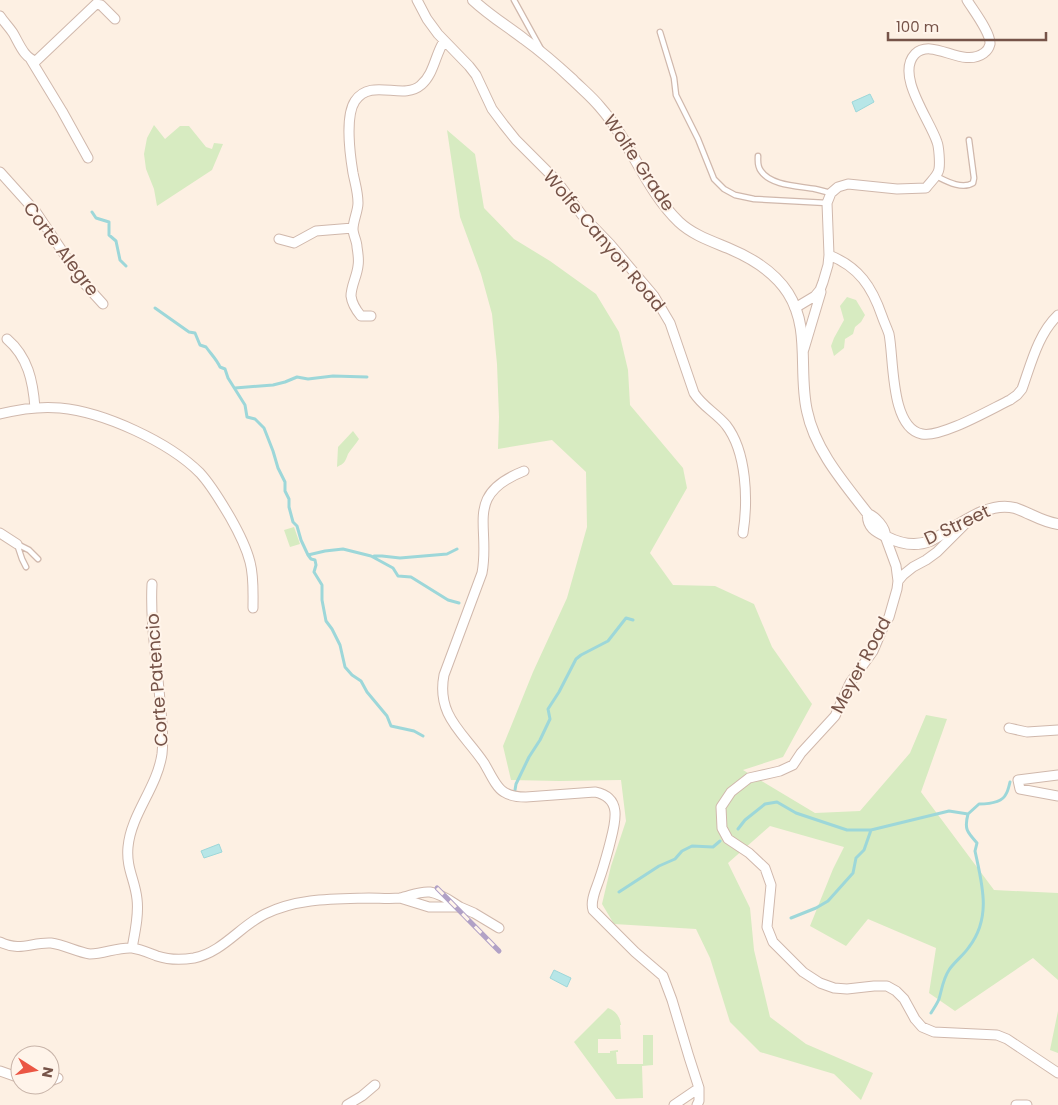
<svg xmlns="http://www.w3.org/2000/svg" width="1058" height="1105" font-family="Poppins,sans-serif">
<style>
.green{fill:#d7ebc1}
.water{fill:#b7e6e7;stroke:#9dd7d9}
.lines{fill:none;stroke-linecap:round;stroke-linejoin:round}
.stream{stroke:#9dd7d9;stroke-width:3}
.service-casing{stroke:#d0b8ac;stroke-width:7}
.minor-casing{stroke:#d0b8ac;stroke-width:11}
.tertiary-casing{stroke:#d0b8ac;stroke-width:12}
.service{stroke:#fff;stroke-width:4.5}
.minor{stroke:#fff;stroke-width:9}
.tertiary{stroke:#fff;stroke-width:10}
.rail-casing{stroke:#b1a1c6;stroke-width:5}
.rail{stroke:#fff4ea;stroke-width:3;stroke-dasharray:9;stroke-linecap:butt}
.labels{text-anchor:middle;stroke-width:4;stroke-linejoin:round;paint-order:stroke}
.street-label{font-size:18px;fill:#765348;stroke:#fff4ea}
</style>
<rect width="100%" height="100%" fill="#fdf0e3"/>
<path class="green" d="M154,125L165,139L180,126H189L206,147L212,149L214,143L223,144L212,170L157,206L154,189L146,169L144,154L147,138Z
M447,130L475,154L484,208L514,239L550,261L596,294L619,332L628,370L630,405L683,468L687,488L650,553L673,585L715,586L754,604L772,647L812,704L783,757L743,770L815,813L860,811L910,753L926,715L947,719L921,792L994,890L1058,893V980L1033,958L955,1011L929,993L936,948L868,919L846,946L810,926L833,869L844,847L770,826L728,863L750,908L754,950L770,1017L806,1044L873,1073L861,1100L834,1074L760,1052L730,1022L710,958L696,929L614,924L602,904L611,866L626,821L621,780L559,781L511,780L503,746L533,672L567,598L587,527L586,472L552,440L498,449L499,417L497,364L492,314L481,274L460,217Z
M847,297L856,300L865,315L861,322L855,327L853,334L845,339L844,348L834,356L831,346L834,338L844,320L840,306Z
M353,431L359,439C356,444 351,449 348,454C345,462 345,463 337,467L338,447Z
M294,527L300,544L290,547L284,530Z
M608,1008C616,1011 620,1017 621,1025H620L621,1039H598V1053H610V1051L618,1050V1052H616L617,1064H643V1035H653V1065L642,1066L643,1098L616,1099L574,1042Z
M1058,1011V1053L1050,1050Z"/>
<path class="water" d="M870,94L874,102L856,112L852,102Z
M219,844L222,852L204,858L201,851Z
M554,970L571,978L567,987L550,978Z"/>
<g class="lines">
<path class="stream" d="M92,212L96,218L109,222V235L116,241L120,260L126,266
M155,308L189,332L195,333L200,345L206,347C211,354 217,360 220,367L225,369L228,378L245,405L247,417L255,419L264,428L273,451L278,468L285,482V491L289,499V507L293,522L297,526L301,540L308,555L325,551L343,549L371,556L393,568L398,576L411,577L448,600L459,603
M235,388L273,385L285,382L297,377L308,379L333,376L367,377
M308,555L311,559L315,560L316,565L314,572L322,585V600L326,621L332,629L340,645L345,667L352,675L361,681L367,692L387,716L391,726L414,731L423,736
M374,556H382L400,558L447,554L457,549
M515,790L516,784L529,757L540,740L550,719L548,709L559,692L576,659L581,655L608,641L626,618L633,620
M738,829L745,820L765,804L777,802L796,813L847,830H871L949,811L968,814L979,804C987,804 1002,803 1006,794C1008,791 1009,786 1010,782
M619,892L659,866L675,859L682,851L692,846L713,847L720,841
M791,918L816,908L828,901L853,873L856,858L864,850L871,830
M931,1013C934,1008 937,1004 939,999C942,989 943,979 949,970C954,962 963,956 969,947C992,917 982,884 975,851L977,843C967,832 964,829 968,814"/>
<g class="service-casing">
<path id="service" d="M514,0L541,49
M660,32L674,78L676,95L698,139L714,179L724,189L735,195L754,199L827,203
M758,156C758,161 757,166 761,171C771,186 799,186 815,189C820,190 826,192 831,193
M936,176C946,181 962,190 973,183L974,178L969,140
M17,544L29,550L38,559
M17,544L22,559L26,567"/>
</g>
<g class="minor-casing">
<path id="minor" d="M417,0L427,19L438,34L469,66L476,75L492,109L504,125L516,140L556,180L582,215L610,244L654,296L670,323L694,393C702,406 716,413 726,425C747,452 748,501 743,533
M0,16C4,22 9,27 13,33C19,43 24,58 36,61L96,4L101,5L115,19
M31,60L62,111L88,158
M0,172L36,212L83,282L103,304
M279,239L294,243L316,231L353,228
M829,255C859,267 872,287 882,316C884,322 887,328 889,334C894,358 890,428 922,434C941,438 991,409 1010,400L1017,395L1022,389C1031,364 1038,334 1058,315
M795,308L815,296L820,290L823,282L828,265L829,255L827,203L831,193L838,187L848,184L897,189L926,188C930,182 938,176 939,169C940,163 939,147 937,142C930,120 895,75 915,54C933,37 962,69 984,53C987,51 989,48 990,44C991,33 973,10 967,0
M371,316H361C356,310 352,304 351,296C351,286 357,276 358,266C359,261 358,253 357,247C357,241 353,235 353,229C353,221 358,211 358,203C358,192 355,183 353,173C350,155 345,116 355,101C371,77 403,101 421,85C434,74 435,55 444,41
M7,339C28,357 33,381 35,408
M804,349L821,292
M0,414C20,409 40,406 60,408C104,412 169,442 200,473C212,486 221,502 230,517C238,531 246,546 250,562C254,577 253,593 253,608
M524,471C463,495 491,526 482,573L444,675C436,716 464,733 484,763C489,771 496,788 504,792C510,796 519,797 526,797L595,792C625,798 614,826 609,847C606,858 603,869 599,880C596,889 590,901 593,910L635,952L663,976L672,1000L689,1057L699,1088
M967,522L937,552L926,560L913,567L903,575L898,581L897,589L889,617L882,630L873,651L850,683L835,716L801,753L793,765L780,771L749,778L731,792L721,807L722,828L728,839L749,853L765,868L771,885L767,927L773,942L803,972L820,983L834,988L847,989L874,986H887L896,991L904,999L915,1019L922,1027L934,1032L997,1035L1007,1039L1058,1073
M0,533L17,544
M885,536L896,566L898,581
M1009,728L1027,732L1058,730
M1058,775L1018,780L1020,789L1058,796
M460,907L474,913L499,928
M0,942C21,952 31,942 51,943C65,945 77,952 90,954C104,954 118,947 132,948C140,949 149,953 157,956C169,960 182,960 194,958C223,952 240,926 265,914C298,898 333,899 369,898C379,898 390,899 400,898C410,896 419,891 430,892C442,894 450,901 460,907H429L400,898
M132,948C135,932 139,915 137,899C135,880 126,868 128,847C131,814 157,788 162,754C164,737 162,719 160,701C157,662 150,623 152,584
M0,1071L20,1078
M50,1081L58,1078
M347,1105L362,1096L375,1085
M674,1105L699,1088V1101L697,1105
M1016,1105H1027"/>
</g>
<g class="tertiary-casing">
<path id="tertiary" d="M473,0C489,15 507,26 524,39C542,52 558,66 573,80C582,89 592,97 600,107C631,142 645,189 679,222C693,235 711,241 728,248C752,258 774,271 788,293C811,329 798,372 807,411C815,450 844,483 868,514C875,517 885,527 885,536
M868,514C867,528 877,532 887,537C901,544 915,547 930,541C955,529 986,500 1015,508C1030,513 1042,522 1058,524"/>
</g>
<use href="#service" class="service"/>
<use href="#minor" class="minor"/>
<use href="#tertiary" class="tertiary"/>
<g class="rail-casing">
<path id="rail" d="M437,888L499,951"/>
</g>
<use href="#rail" class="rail"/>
</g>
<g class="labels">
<g class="street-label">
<text transform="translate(639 163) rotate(56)" y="6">Wolfe Grade</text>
<text transform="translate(604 241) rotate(50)" y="6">Wolfe Canyon Road</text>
<text transform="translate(61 249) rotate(53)" y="6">Corte Alegre</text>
<text transform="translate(957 525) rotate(-25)" y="6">D Street</text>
<text transform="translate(861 665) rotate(-62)" y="6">Meyer Road</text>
<text transform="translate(157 680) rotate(-94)" y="6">Corte Patencio</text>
</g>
</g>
<g transform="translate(35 1070) rotate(101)"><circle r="24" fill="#fff4ea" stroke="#c8b4a9"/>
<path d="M0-4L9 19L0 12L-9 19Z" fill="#eb5644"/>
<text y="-8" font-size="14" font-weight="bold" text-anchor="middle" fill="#765348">N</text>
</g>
<path d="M888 32v8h158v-8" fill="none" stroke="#765348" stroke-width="2.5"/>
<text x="896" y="32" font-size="15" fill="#765348" stroke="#fff4ea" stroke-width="4" paint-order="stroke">100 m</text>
</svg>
